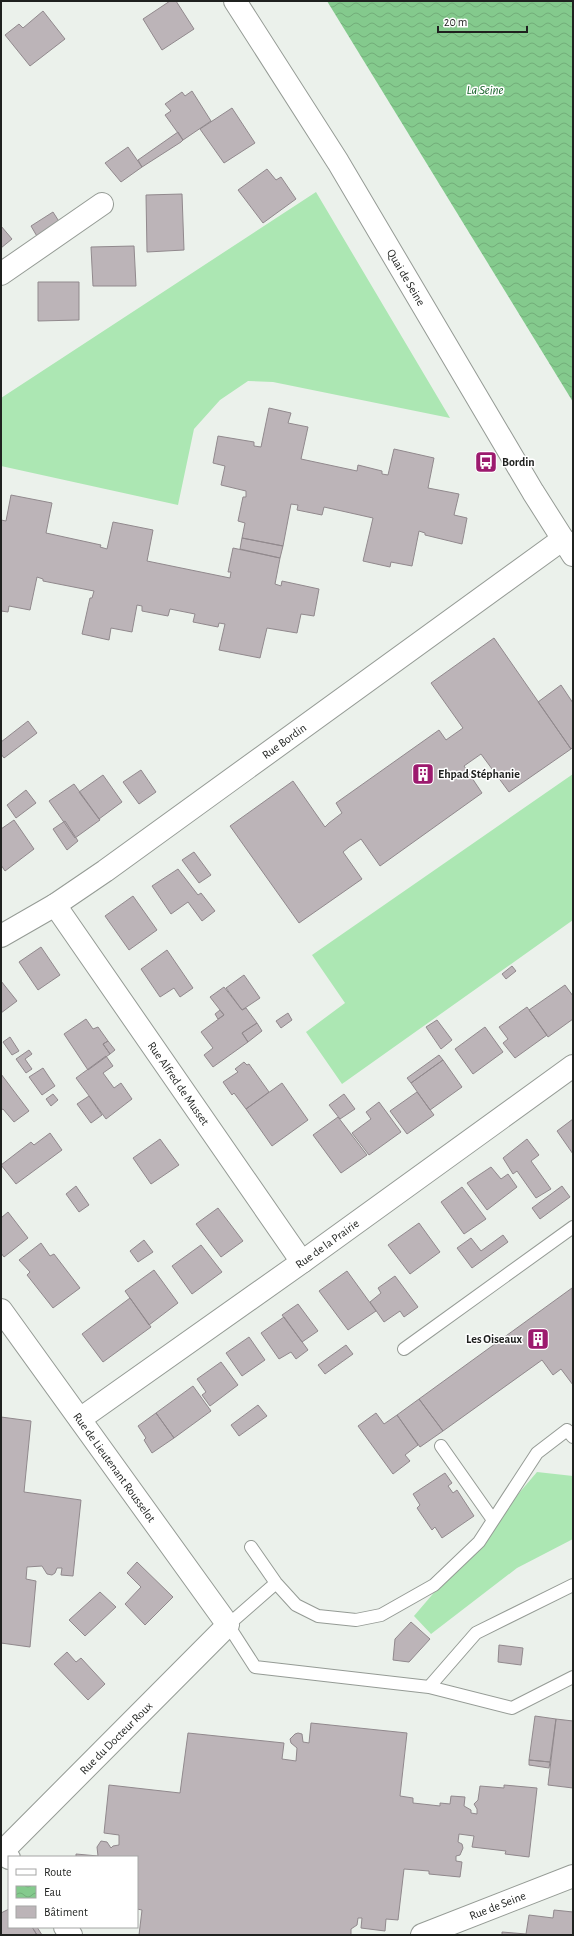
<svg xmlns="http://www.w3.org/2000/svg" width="574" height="1936" font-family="'Alegreya Sans',sans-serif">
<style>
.garden{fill:#ace7b3}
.water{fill:url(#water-waves)}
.building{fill:#bcb4b8;stroke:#91898d}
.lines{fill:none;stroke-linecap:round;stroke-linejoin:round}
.lane-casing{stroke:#959b95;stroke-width:14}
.street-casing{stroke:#959b95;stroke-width:24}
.secondary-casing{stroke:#959b95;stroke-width:24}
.lane{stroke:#fff;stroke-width:12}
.street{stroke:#fff;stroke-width:22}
.secondary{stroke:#fff;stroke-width:22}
.labels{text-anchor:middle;stroke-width:3;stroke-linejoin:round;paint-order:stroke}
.street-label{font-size:12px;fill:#1f211f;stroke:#fff}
.poi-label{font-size:12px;font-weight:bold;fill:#1f211f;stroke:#fff;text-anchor:start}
.water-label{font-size:13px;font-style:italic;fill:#156028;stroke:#fff}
</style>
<defs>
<pattern id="water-waves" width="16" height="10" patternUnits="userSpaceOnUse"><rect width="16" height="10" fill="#84ca8d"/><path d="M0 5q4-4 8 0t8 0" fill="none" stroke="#72ad79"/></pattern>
</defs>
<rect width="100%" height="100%" fill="#ebf1eb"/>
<path class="garden" d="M316,192L450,418L273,382L248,381L220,400L194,429L178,505L1,466V398Z
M573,774V920L342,1084L306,1032L345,1003L312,955Z
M537,1472L573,1476V1539L517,1568L431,1634L414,1616Z"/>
<path class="water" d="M327,1H573V402Z"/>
<path class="building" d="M170,1H176L194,29L162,50L143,19Z
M43,11L65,39L30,66L5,35L19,24L23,28Z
M192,91L211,121L183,140L165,115L171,111L165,104L182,92L185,96Z
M232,108L255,143L224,163L200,129Z
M178,132L183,140L181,142L142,167L138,160Z
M128,147L142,167L121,182L105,163Z
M267,169L276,180L281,177L296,199L263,223L238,190Z
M182,194L184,250L147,252L146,195Z
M53,212L60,223L38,238L31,226Z
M1,226L12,239L1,248Z
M134,246L136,286H93L91,247Z
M38,282H79V320L38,321Z
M269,408L291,413L288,423L308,427L301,459L357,471L358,465L382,471V474L388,475L394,449L434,458L428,488L459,494L454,515L467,518L462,544L425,535V533L419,531L412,566L391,562L390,567L363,561L373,518L324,507L322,515L297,510L298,505L291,504L283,546L242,538L245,523L238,521L243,497H246V491L221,485L225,466L213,463L218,436L254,442V446L261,447Z
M11,495L52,503L46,533L101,545L100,547L107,549L113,522L153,530L147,561L230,578L231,572H228L233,548L280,558L275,584L281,586L282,581L319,589L314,616L301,614L297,633L267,628L260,658L219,650L225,624L219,623L218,627L193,622L195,614L170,609L168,616L142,611V606L137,605L132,632L111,628L109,640L82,634L90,598H92L94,591L43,581V579L37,577L30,610L9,606L8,612L1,611V520L6,521Z
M242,538L283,546L280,558L240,549Z
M494,638L571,749L509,792L481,754L464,766L482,793L380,866L361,839L349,847L343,852L362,879L299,923L230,826L293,781L325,827L329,823L342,813L336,803L439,730L446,740L463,728L431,683Z
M561,685L573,703V747L571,749L538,702Z
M28,721L37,733L4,758L1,754V742Z
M141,770L156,792L139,804L123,782Z
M103,775L122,802L99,819L79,792Z
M74,784L100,820L75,838L49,801Z
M26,790L36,803L16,818L7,805Z
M14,820L34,849L5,871L1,865V829Z
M65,821L78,841L67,850L53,829Z
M194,852L211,875L199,883L182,860Z
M178,869L198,895L201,893L215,911L202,921L188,902L171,914L152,886Z
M133,896L157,930L129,950L105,916Z
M41,947L60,975L38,990L19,962Z
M167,950L193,988L180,997L174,988L160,997L141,969Z
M512,966L516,971L506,979L502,974Z
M244,975L260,998L242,1010L226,988Z
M1,981L17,1001L1,1013Z
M565,985L573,996V1019L548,1037L529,1010Z
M224,987L242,1010L246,1008L257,1023L242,1033L248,1042L213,1067L204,1055L213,1048L201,1032L224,1015L210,997Z
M527,1007L547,1035L515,1058L503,1043L508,1039L499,1027Z
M220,1010L224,1015L218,1019L215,1014Z
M288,1013L292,1020L281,1028L276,1021Z
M86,1019L93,1029L98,1027L108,1041L103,1044L110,1054L88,1070L64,1034Z
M437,1020L452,1040L441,1049L426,1027Z
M257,1023L262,1031L248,1042L242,1033Z
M485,1027L503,1052L473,1074L455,1049Z
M10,1037L19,1051L12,1055L3,1042Z
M108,1041L115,1050L110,1054L103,1044Z
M29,1050L32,1054L25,1059L32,1069L26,1073L16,1059Z
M439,1055L443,1060L411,1083L407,1078Z
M106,1056L113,1066L103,1073L114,1088L121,1083L132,1099L106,1119L76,1078Z
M443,1060L462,1087L430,1110L411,1083Z
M244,1062L247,1065L249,1064L269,1092L246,1109L234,1093L232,1095L223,1082L238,1072L235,1069Z
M43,1068L55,1086L42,1095L29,1077Z
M1,1074L29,1111L14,1122L3,1109L1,1110Z
M282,1083L308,1120L272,1146L246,1109Z
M417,1092L434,1115L407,1134L390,1111Z
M53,1094L58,1100L51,1106L46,1099Z
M344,1094L355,1109L340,1119L329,1105Z
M89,1096L102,1115L91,1123L77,1104Z
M379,1102L401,1132L369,1155L352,1133L371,1119L366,1112Z
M338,1117L367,1155L341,1173L313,1135Z
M573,1119V1154L557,1131Z
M50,1133L62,1150L16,1184L1,1165L31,1142L34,1145Z
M160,1139L179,1165L151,1184L133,1158Z
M527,1139L539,1155L531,1161L551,1189L536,1198L517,1171L513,1174L503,1158Z
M491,1167L501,1179L508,1174L517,1187L487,1210L467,1183Z
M76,1186L89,1205L79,1212L66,1194Z
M562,1186L570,1197L540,1219L532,1208Z
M462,1187L486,1219L464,1234L441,1202Z
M218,1208L243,1241L221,1257L196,1224Z
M8,1212L28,1238L4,1257L1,1253V1218Z
M419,1223L440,1252L410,1274L388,1245Z
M503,1235L508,1242L472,1268L457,1248L471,1238L481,1251Z
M144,1240L153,1252L138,1262L130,1251Z
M41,1243L50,1256L54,1254L80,1288L53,1308L27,1275L30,1272L19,1260Z
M201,1245L222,1272L192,1294L172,1266Z
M154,1270L178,1303L149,1325L125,1291Z
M347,1271L376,1311L348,1330L319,1291Z
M395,1276L418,1307L404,1317L400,1311L384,1322L370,1302L381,1293L378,1288Z
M572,1288L573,1385L561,1369L553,1375L542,1360L443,1431L419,1399Z
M130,1298L151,1327L103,1362L82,1334Z
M298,1304L318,1331L302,1342L282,1315Z
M284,1317L308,1350L296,1359L291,1352L279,1359L261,1333Z
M249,1337L265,1360L242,1376L226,1353Z
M346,1345L353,1354L325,1374L318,1365Z
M221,1362L238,1385L210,1406L202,1395L206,1392L197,1379Z
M193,1386L211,1411L174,1438L156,1413Z
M419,1399L443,1431L420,1447L397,1415Z
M258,1405L267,1416L239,1436L231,1425Z
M156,1413L174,1438L152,1453L144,1440L146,1438L138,1426Z
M376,1413L384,1424L397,1415L418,1445L405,1455L410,1461L393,1474L358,1426Z
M1,1417L31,1421L24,1492L81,1500L73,1576L61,1575L62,1568H57L55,1573L52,1575L47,1574L42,1566L27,1567L26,1579L36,1581L30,1647L1,1643Z
M445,1473L452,1483L448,1486L453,1493L457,1490L474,1516L442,1538L435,1527L432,1530L417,1508L420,1505L413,1494Z
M137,1562L173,1597L145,1625L125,1604L141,1587L127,1573Z
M100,1592L116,1607L85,1636L69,1620Z
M411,1622L430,1639L409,1662L393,1660L395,1639Z
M499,1645L523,1648L521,1665L498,1662Z
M67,1652L76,1662L81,1658L105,1684L88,1700L54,1664Z
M535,1716L556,1719L550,1762L529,1760Z
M556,1719L573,1721V1788L548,1785Z
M311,1723L407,1733L400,1796L413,1798V1803L440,1806V1803L450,1804L451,1796L465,1797L464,1806L471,1810V1813L477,1814V1809L474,1804L478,1800L480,1786L504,1788V1785L537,1788L529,1857L505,1854L506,1851L472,1847L474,1836L459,1834L458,1842L462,1844L463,1848L460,1855L456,1856V1861L462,1862L460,1877L429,1874V1871L404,1869L398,1920L386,1919L385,1931L361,1928L362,1918H358L357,1925L351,1929V1935H139L142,1910L137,1909V1857H76V1854L98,1856L97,1847L101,1841L107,1842L111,1848L113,1846L119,1845V1835L104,1833L109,1785L180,1793L188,1733L284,1743L282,1759L296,1761L297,1748L291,1743L290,1739L295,1734L298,1733L302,1734L303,1742L309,1743Z
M529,1760L550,1762L549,1768L529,1765Z
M9,1909V1927H32L37,1935H1V1913Z
M554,1910L573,1912V1935H502V1932L526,1934L529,1915L553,1918Z
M32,1927H37L42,1935H37Z"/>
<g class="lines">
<g class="lane-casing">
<path id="lane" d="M404,1349L573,1227
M441,1446L493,1520
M251,1547L276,1583L296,1605L318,1616L356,1620L381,1615L434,1585L479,1542L537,1453L567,1430L573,1437
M276,1583L228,1625L255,1667L429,1687L476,1633L573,1585
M429,1687L512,1708L573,1677"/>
</g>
<g class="street-casing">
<g id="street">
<path id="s1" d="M235,1L338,162L533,492L573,555"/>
<path d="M1,274L102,204"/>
<path id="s2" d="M55,905L302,1262"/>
<path id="s3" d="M1,936L55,905L105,871L563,539"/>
<path id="s4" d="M1,1310L228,1625L3,1851"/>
<path id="s5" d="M80,1419L302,1262L573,1066"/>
<path id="s6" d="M422,1935L573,1876"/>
</g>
</g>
<g class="secondary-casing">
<path id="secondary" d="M1,1849L9,1858
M65,1927L71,1935"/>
</g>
<use href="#lane" class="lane"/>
<use href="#street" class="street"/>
<use href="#secondary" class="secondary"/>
</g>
<defs>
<g id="bus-square" transform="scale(1.15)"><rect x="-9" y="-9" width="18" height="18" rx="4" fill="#9c1a6e" stroke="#fff"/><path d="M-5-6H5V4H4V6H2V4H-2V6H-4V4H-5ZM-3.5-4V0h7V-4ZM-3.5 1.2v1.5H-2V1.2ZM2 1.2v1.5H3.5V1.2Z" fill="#fff"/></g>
<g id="building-square" transform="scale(1.15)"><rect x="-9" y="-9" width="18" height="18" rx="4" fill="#9c1a6e" stroke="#fff"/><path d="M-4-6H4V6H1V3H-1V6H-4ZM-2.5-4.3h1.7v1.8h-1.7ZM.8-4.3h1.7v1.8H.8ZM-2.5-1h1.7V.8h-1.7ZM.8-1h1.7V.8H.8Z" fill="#fff"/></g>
</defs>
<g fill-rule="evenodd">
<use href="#bus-square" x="486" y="462"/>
<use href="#building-square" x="423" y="774"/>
<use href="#building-square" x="538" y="1339"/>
</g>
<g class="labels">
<g class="street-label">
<text dy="4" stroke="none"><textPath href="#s1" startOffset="325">Quai de Seine</textPath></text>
<text dy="4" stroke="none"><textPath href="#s3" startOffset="344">Rue Bordin</textPath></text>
<text dy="4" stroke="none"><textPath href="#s2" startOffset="217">Rue Alfred de Musset</textPath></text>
<text dy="4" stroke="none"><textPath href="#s5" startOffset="303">Rue de la Prairie</textPath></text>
<text dy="4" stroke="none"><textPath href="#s4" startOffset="194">Rue de Lieutenant Rousselot</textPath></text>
<text transform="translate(116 1738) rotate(-45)" y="4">Rue du Docteur Roux</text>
<text dy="4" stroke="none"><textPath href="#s6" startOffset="81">Rue de Seine</textPath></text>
</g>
<g class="poi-label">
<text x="502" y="466">Bordin</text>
<text x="438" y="778">Ehpad Stéphanie</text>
<text x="522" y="1343" text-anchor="end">Les Oiseaux</text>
</g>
<g class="water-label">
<text x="485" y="94">La Seine</text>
</g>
</g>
<rect width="574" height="1936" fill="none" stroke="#1f211f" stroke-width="4"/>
<rect x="8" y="1856" width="130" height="72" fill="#ffffff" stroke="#a5a6a5"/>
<rect x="16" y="1869" width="20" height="6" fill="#ffffff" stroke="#a5a6a5"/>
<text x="44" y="1876" font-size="12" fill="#1f211f">Route</text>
<rect x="16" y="1886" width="20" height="12" fill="url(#water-waves)" stroke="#a5a6a5"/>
<text x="44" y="1896" font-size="12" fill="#1f211f">Eau</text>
<rect x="16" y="1906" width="20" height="12" fill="#bcb4b8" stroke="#a5a6a5"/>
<text x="44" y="1916" font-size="12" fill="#1f211f">Bâtiment</text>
<path d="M438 26v6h89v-6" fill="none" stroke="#1f211f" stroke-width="2"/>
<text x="444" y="26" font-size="12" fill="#1f211f" stroke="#ffffff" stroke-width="3" paint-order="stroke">20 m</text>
</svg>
